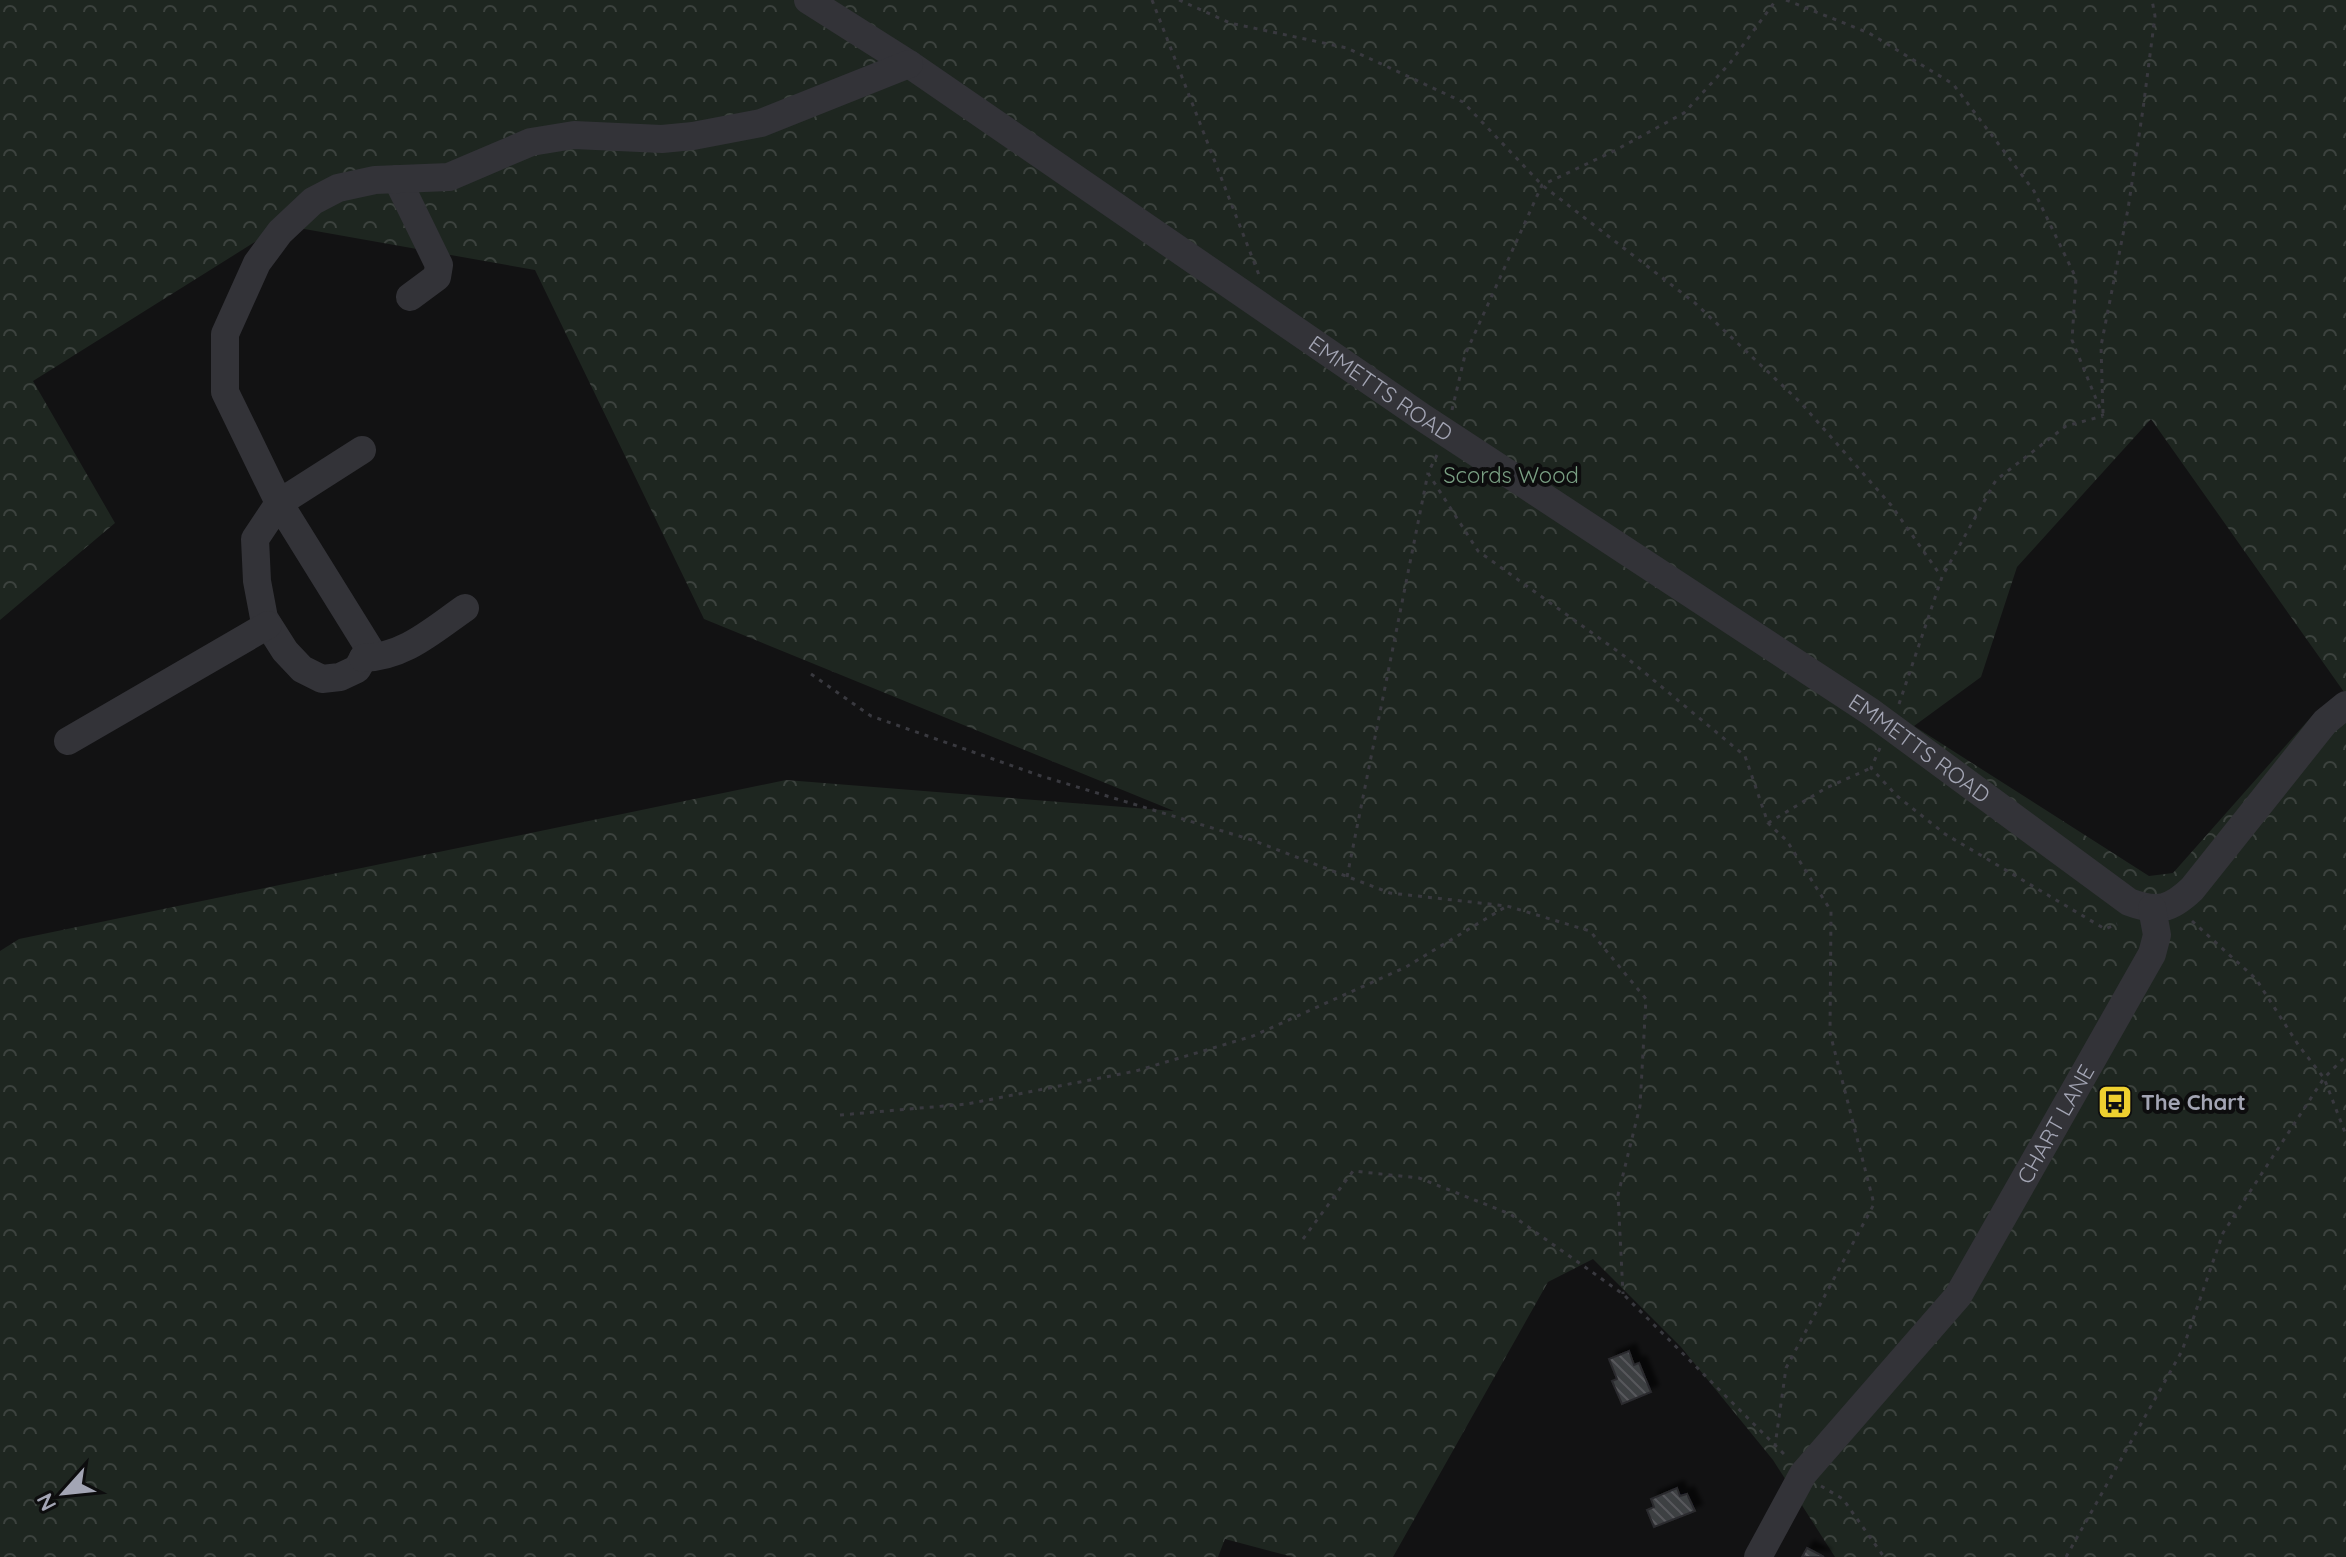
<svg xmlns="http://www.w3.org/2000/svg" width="2346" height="1557" font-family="Quicksand,sans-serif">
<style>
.forest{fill:url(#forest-crowns);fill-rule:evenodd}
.building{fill:url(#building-back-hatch);stroke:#2c2c2f;stroke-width:2;filter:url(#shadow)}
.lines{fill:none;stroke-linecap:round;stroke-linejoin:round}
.path{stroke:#39393f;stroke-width:3;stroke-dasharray:4 6;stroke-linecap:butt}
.minor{stroke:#333338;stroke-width:28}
.labels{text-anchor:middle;stroke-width:8;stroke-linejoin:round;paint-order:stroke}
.street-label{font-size:22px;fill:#a3a5b4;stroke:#0d0d0e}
.park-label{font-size:22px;fill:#7a9f83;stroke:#0d0d0e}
.poi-label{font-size:22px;font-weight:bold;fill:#a3a5b4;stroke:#0d0d0e;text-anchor:start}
</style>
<defs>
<pattern id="forest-crowns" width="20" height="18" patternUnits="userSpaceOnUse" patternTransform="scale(2)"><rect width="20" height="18" fill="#1e2620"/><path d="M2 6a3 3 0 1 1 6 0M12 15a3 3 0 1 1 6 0" fill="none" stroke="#3c423e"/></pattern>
<pattern id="building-back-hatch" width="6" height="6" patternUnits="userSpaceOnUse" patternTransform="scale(2)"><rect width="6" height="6" fill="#3e3f43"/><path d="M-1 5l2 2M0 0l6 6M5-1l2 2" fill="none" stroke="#57585c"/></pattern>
<filter id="shadow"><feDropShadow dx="7" dy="-7" stdDeviation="2" flood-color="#0009"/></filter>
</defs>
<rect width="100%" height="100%" fill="#121213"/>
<path class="forest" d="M0,0H2346V1557H1835L1773,1460L1681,1347L1593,1259L1548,1282L1393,1557H1293L1225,1539L1218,1557H0V951L19,939L786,780L1174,811L704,619L535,270L282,225L33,381L115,523L0,620ZM2151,419L2344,692L2312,716L2173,873L2149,876L1914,726L1981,677L2017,567Z"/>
<path class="building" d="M1629,1351L1634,1365L1639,1363L1651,1392L1622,1404L1612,1381L1617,1379L1609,1359Z
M1677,1488L1680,1496L1687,1494L1695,1511L1654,1527L1647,1510L1654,1507L1651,1499Z
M1807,1548L1824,1557H1802Z"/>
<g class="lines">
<path class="path" d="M1152,0L1259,275
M1179,0L1230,23L1347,48L1463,102L1542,185L1695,303L1801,403L1891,505L1941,576
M1786,0L1869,33L1953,84L2034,191L2076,278L2072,340L2103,416
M1452,410L1465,355L1542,185L1614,151L1684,113L1730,63L1776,0
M2103,413L2101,346L2128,209L2143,109L2155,16L2152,0
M1437,455L1428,473L1478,551L1627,658L1745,756L1768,823L1787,841L1831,911L1830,1033L1874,1204L1786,1368L1775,1446
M811,674L871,716L1041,776L1252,840L1390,893L1507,906L1590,931L1646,999L1640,1106L1618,1195L1623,1294
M1899,704L1942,577L1996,480L2066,426L2103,416
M1880,748L1871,768L1897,796L1945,834L2105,929L2117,924
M1768,823L1826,788L1871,768
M1347,877L1428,473
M2192,921L2256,979L2299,1046L2324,1078L2346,1135
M840,1115L967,1104L1136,1071L1253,1036L1406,967L1507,906
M1303,1239L1353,1171L1419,1178L1510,1214L1623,1294L1788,1458
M1821,1486L1843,1499L1884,1557
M2066,1557L2182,1351L2223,1233L2324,1078L2346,1056"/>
<g class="minor">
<path id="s1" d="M808,0L909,64L1422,417L1871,712L2129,902C2158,913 2171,909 2192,889L2325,722L2346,705"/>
<path d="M397,179L439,265L437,277L410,297"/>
<path d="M362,450L279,503L255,539L257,581L264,618L285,651L302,669L322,679L340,677L357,669L369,648L279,503L225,392V334L257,263L280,232L313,201L338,188L375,180L449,177L531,142L574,135L662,139L693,136L761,123L909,64"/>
<path d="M363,658C404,657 432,631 465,608"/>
<path d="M68,741L268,625"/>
<path id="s2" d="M1758,1557L1803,1474L1958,1296L2152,954L2157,935L2152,908"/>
</g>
</g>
<defs>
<g id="bus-square" transform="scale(1.8)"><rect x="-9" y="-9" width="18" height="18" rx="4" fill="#eed02f" stroke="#0d0d0e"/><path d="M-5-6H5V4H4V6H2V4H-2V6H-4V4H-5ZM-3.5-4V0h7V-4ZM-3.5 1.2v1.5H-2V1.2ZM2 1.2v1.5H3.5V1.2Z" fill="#111"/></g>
</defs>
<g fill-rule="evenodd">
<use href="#bus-square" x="2115" y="1102"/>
</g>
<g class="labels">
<g class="street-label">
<text dy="8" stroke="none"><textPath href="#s1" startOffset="692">EMMETTS ROAD</textPath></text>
<text dy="8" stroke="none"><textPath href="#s1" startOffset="1340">EMMETTS ROAD</textPath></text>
<text dy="8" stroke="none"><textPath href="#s2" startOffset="528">CHART LANE</textPath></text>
</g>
<g class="park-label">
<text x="1511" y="483">Scords Wood</text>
</g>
<g class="poi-label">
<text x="2141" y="1110">The Chart</text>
</g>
</g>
<g transform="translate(64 1493) rotate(243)" stroke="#0d0d0e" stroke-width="6" paint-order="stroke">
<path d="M0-6L14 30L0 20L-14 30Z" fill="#a3a5b4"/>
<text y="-12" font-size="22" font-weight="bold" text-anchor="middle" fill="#a3a5b4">N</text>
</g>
</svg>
